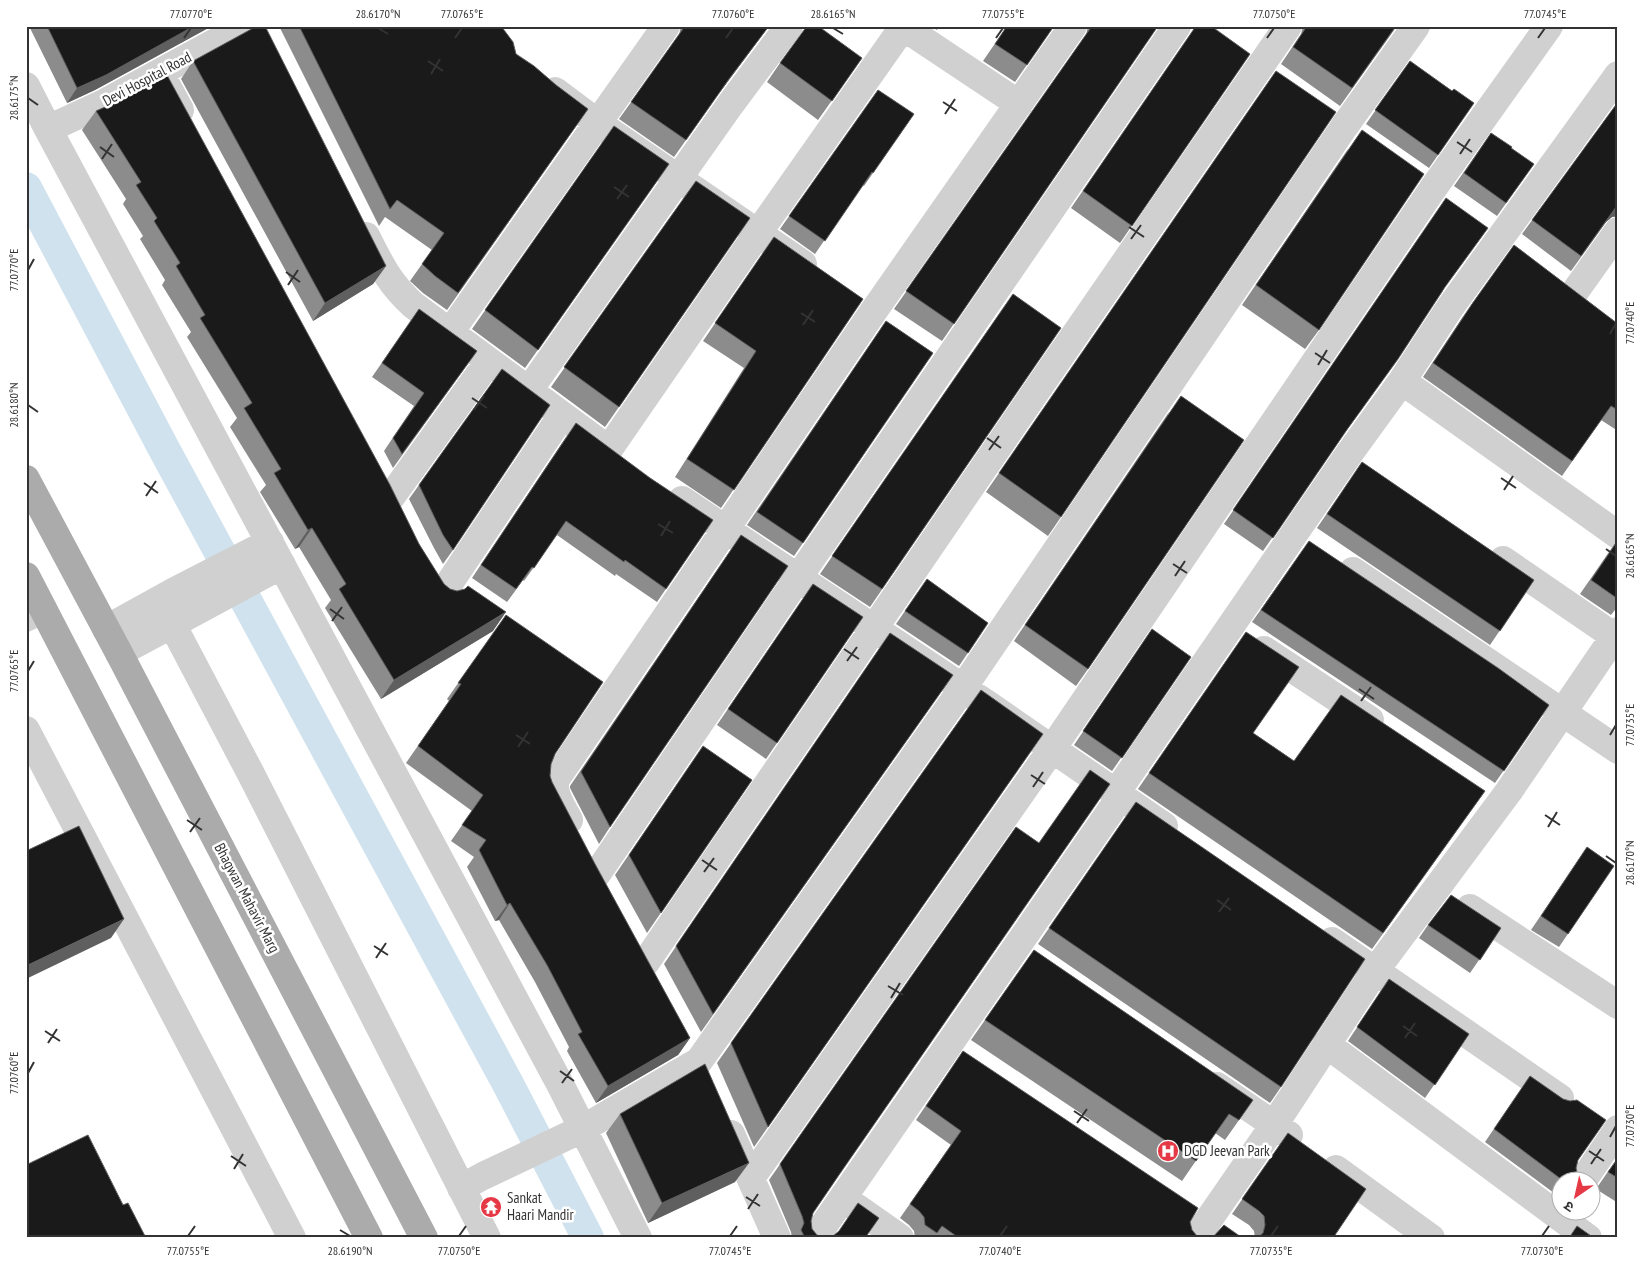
<svg xmlns="http://www.w3.org/2000/svg" width="1644" height="1264" font-family="'PT Sans Narrow','Noto Sans Devanagari',sans-serif">
<style>
.lines{fill:none;stroke-linecap:round;stroke-linejoin:round}
.canal{stroke:#cfe2ee;stroke-width:32}
.minor{stroke:#d0d0d0;stroke-width:28}
.major{stroke:#ababab;stroke-width:28}
.wall{fill:#8c8c8c}
.shaded-wall{fill:#5f5f5f}
.building{fill:#1a1a1a;stroke:#5f5f5f}
.ticks{fill:none;stroke:#333;stroke-width:2}
.labels{text-anchor:middle;stroke-width:5;stroke-linejoin:round;paint-order:stroke}
.street-label{font-size:15px;fill:#333;stroke:#fff}
.poi-label{font-size:15px;fill:#333;stroke:#fff;text-anchor:start}
.neatline{fill:none;stroke:#333;stroke-width:2}
.ticks-label{font-size:12px;text-anchor:middle;fill:#333}
</style>
<rect width="100%" height="100%" fill="#fff"/>
<g class="lines">
<path class="canal" d="M26,188L164,449L508,1084L588,1238"/>
<path class="minor" d="M902,26L1019,104
M160,73L180,110
M26,86L48,129L561,1086L638,1238
M555,91L599,124L803,264
M48,129L102,104L245,26
M366,236C381,265 388,282 413,305L604,446
M1574,293L1618,231
M451,331L666,26
M1402,381L1618,535
M529,390L730,105L789,26
M609,449L758,233L903,27
M391,497L489,361
M682,500L990,706L1164,826
M1503,560L1618,639
M1353,571L1618,750
M444,594L450,582L562,415
M26,618L43,609
M172,624L251,774L487,1238
M106,629L173,592L270,542
M1264,650L1370,720
M119,653L282,565
M26,730L292,1238
M1116,793L1349,454L1402,381L1449,309L1618,75
M569,820C563,808 551,793 556,779L873,312L1073,26
M597,874L798,578L1177,26
M1470,908L1618,1005
M1332,941L1560,1098
M646,962L1030,400L1288,26
M1326,1044L1588,1238
M1217,1086L1289,1135
M731,1134L777,1238
M1336,1169L1431,1238
M751,1178L1052,749L1432,190L1549,26
M1582,1182L1618,1129
M461,1188L483,1176L582,1129L699,1061L963,688L1344,127L1416,26
M846,1200L900,1238
M815,1238L1121,796
M1196,1238L1274,1125L1375,971L1509,791L1618,631"/>
<path class="major" d="M26,479L119,653L424,1238
M26,576L369,1238"/>
</g>
<path class="wall" d="M29,26H212L95,90L67,103Z
M279,26H501L516,54L556,85L588,109L447,310L423,293L410,281L432,250L385,217L379,226Z
M681,26H769L717,96L674,157L619,119L679,35Z
M930,26H939L937,30Z
M1007,26H1054L1015,82L983,61Z
M1088,26H1158L942,341L894,309L1086,35Z
M1196,26L1250,54L1120,243L1071,208Z
M1303,26H1397L1340,106L1281,64L1301,34Z
M862,58L818,120L767,82L780,63Z
M193,61L386,266L373,284L313,321L181,79Z
M1410,61L1452,91L1474,103L1429,168L1366,124Z
M1276,71L1061,517L1048,536L986,492Z
M878,90L914,114L864,186L862,185L815,254L780,229Z
M1618,102V216L1612,217L1606,222L1571,271L1522,234Z
M96,111L419,544L444,584L493,631L381,699L325,608L331,600L299,547L295,549L260,492L266,485L230,427L237,418L187,337L191,332L162,285L165,280L140,239L143,236L123,204L126,199L82,130Z
M614,126L669,164L525,368L472,329Z
M1491,133L1511,148L1534,164L1497,216L1454,186Z
M1348,149L1319,330L1305,349L1242,305Z
M696,181L750,218L605,427L551,387Z
M1446,198L1443,291L1263,551L1224,524Z
M774,237L863,299L721,508L675,477L744,368L703,341Z
M1514,245L1618,324V431L1601,420L1562,476L1423,377L1462,318Z
M1013,294L1061,328L870,607L820,574Z
M419,309L477,351L393,468L384,451L414,406L372,377Z
M886,321L933,353L794,556L747,525Z
M502,369L453,550L443,564L434,548L409,499Z
M1169,412L1088,669L1076,686L1014,641Z
M566,437L650,478L713,520L657,602L616,574L615,576L557,535L524,581L523,580L507,602L472,578Z
M1362,462L1534,580L1490,645L1317,528Z
M1618,539V606L1611,615L1580,594Z
M1309,541L1549,705L1495,783L1252,622Z
M730,551L610,827L599,844L570,788V786Z
M927,579L988,623L959,666L896,624Z
M813,584L863,617L766,759L717,725Z
M506,615L555,754L551,764L550,776L552,782L595,864L690,1038L678,1055L596,1103L567,1051L569,1047L535,982L499,920L495,921L467,867L474,857L451,841L472,811L406,763L449,701L447,699Z
M1152,629L1191,657L1112,771L1074,745Z
M1246,632L1253,733L1294,761L1485,791L1372,949L1138,789Z
M890,633L953,675L701,1032L664,964Z
M981,690L1043,734L754,1147L717,1063Z
M690,765L752,780L647,933L615,875Z
M1136,802L1281,1087L1270,1103L1038,944Z
M1016,827L813,1213L811,1221L812,1229L817,1235L825,1238H865H792L791,1232L769,1180Z
M1587,847L1614,866L1559,947L1531,930Z
M1428,925L1501,928L1470,973L1419,938Z
M1034,950L1253,1100L1225,1140L1215,1133L1182,1181L971,1040Z
M1389,979L1469,1034L1425,1098L1348,1041Z
M963,1051L1190,1222L1192,1230L1197,1236L1200,1238H915L914,1231L909,1225L900,1218L951,1145L916,1120Z
M1530,1076L1563,1099L1578,1160L1576,1168L1574,1182H1562V1199L1485,1142Z
M620,1114L735,1182L648,1223L606,1133Z
M1288,1133L1333,1238H1255L1254,1231L1249,1225L1232,1214Z
M1618,1157V1203L1596,1189Z"/>
<path class="shaded-wall" d="M194,26H212L95,90L67,103L77,88Z
M769,26L717,96L674,157L729,79Z
M1618,206V216L1612,217L1606,222L1571,271L1616,207Z
M386,266L373,284L313,321L325,303Z
M312,528L299,547L295,549L308,530Z
M506,612L493,631L381,699L394,680Z
M510,903L499,920L495,921L507,905Z
M124,919L111,938L26,979V966Z
M690,1038L678,1055L596,1103L608,1086Z
M749,1163L735,1182L648,1223L662,1203Z"/>
<path class="building" d="M47,26H194L106,75L77,88Z
M257,26H265L386,266L325,303L193,61Z
M299,26H501L513,42L516,54L534,66L556,85L588,109L458,293L435,276L422,264L444,233L397,200L390,209Z
M685,26H769L729,79L686,140L631,102Z
M807,26H818L862,58L832,101L780,63Z
M1007,26H1054L1027,65L995,44Z
M1092,26H1158L954,324L906,291Z
M1196,26H1211L1250,54L1132,226L1083,191Z
M1307,26H1396L1352,88L1293,47Z
M1410,61L1452,91L1454,89L1474,103L1438,155L1375,110Z
M1276,71L1336,112L1061,517L999,473Z
M167,75L390,485L419,544L444,584L450,589L457,591L465,589L468,586L506,612L394,680L339,589L346,584L312,528L308,530L274,473L281,469L244,408L252,403L200,318L205,315L176,266L180,263L154,221L157,218L136,185L141,182L96,111L123,99Z
M878,90L914,114L873,173L872,172L825,241L789,216Z
M1618,102V206L1616,207L1581,256L1532,220Z
M614,126L669,164L538,350L485,310Z
M1362,130L1424,174L1319,330L1256,285Z
M1491,133L1512,147L1511,148L1534,164L1506,203L1464,173Z
M696,181L750,218L619,407L564,367Z
M1446,198L1488,228L1445,287L1398,359L1346,431L1273,538L1233,510Z
M774,237L863,299L734,490L687,459L756,351L715,323Z
M1514,245L1618,324V410L1611,406L1572,461L1433,363L1472,304Z
M1013,294L1061,328L882,589L832,556Z
M419,309L477,351L402,454L393,438L424,393L382,363Z
M886,321L933,353L803,543L757,512Z
M502,369L550,405L453,550L443,535L419,485Z
M1181,396L1244,440L1088,669L1025,625Z
M576,423L650,478L713,520L666,589L625,560L624,562L566,521L534,568L532,567L516,589L481,565Z
M1362,462L1534,580L1500,631L1327,514Z
M741,535L788,566L610,827L581,772L582,770Z
M1618,540V599L1591,580Z
M1309,541L1498,668L1549,705L1504,771L1261,610Z
M927,579L988,623L968,653L905,611Z
M813,584L863,617L777,743L728,709Z
M506,615L603,682L555,754L551,764L550,776L552,782L595,864L690,1038L608,1086L578,1034L582,1032L547,965L510,903L507,905L479,850L486,840L462,825L483,795L418,746L461,684L458,683Z
M1152,629L1191,657L1122,758L1083,731Z
M1246,632L1299,667L1253,733L1294,761L1341,695L1485,791L1383,933L1149,773Z
M890,633L953,675L713,1014L676,946Z
M981,690L1043,734L768,1127L731,1043Z
M703,746L752,780L661,913L629,855Z
M1090,770L1110,784L841,1172L813,1213L811,1221L812,1229L817,1235L825,1238L833,1236L839,1231L858,1203L879,1218L865,1238H805L801,1230L804,1223L802,1216L780,1164L1016,827L1039,843Z
M1136,802L1365,959L1281,1087L1049,928Z
M79,826L124,919L26,966V851Z
M1587,847L1614,866L1568,934L1541,916Z
M1451,895L1501,928L1480,960L1428,925Z
M1034,950L1253,1100L1239,1120L1229,1114L1196,1161L985,1020Z
M1389,979L1469,1034L1435,1085L1357,1027Z
M963,1051L1198,1208L1190,1222L1192,1230L1197,1236L1200,1238H959L942,1226L937,1233L925,1225L924,1217L919,1211L910,1204L961,1131L926,1106Z
M705,1064L749,1163L662,1203L620,1114Z
M1530,1076L1563,1099L1570,1101L1577,1100L1606,1120L1578,1160L1576,1168L1578,1176L1574,1182H1565L1494,1129Z
M1288,1133L1366,1189L1333,1238H1257L1263,1233L1265,1225L1264,1216L1259,1211L1242,1199Z
M88,1135L123,1205L128,1203L146,1238H26V1165Z
M1618,1158V1178L1608,1172Z
M1224,1225L1241,1237L1244,1238H1212Z
M1577,1226L1594,1238H1569Z"/>
<path class="ticks" d="M378,28L388,34M833,28L843,34M184,38L191,28M455,38L462,28M726,38L733,28M996,38L1003,28M1267,38L1274,28M1538,38L1545,28M428,61L443,71M431,74L440,59M28,98L38,105M943,102L957,111M945,114L955,99M1457,142L1472,152M100,147L114,157M1460,154L1470,139M102,159L112,144M614,187L629,197M617,199L627,185M1129,227L1144,237M1131,239L1141,225M28,270L34,259M286,272L300,282M288,285L298,270M801,313L815,322M803,325L813,310M1610,334L1616,323M1315,353L1330,363M1318,365L1327,350M472,398L487,408M28,405L38,412M474,410L484,396M987,438L1001,448M989,450L999,436M1501,478L1516,488M144,483L158,493M1504,490L1513,476M146,496L156,481M658,524L673,533M661,536L670,521M1606,549L1616,556M1173,564L1187,573M1175,576L1185,561M330,609L344,619M332,621L342,607M844,649L859,659M847,661L857,647M28,671L34,661M1359,689L1374,699M1361,701L1371,687M516,735L530,744M1610,735L1616,725M518,747L528,732M1031,775L1045,784M1033,787L1043,772M1545,815L1560,825M187,820L202,830M1548,827L1557,812M190,832L200,818M1606,856L1616,863M702,860L717,870M704,872L714,858M1217,900L1231,910M1219,912L1229,898M374,946L388,955M376,958L386,943M888,986L903,995M891,998L900,983M1403,1026L1417,1036M45,1031L60,1041M1405,1038L1415,1023M48,1043L57,1029M560,1071L574,1081M28,1073L34,1062M562,1083L572,1069M1074,1111L1089,1121M1077,1123L1087,1109M1610,1137L1616,1126M1589,1151L1604,1161M231,1156L246,1166M1591,1164L1601,1149M234,1169L243,1154M746,1197L760,1206M748,1209L758,1194M340,1230L350,1236M188,1236L195,1226M459,1236L466,1226M730,1236L737,1226M1000,1236L1007,1226M1271,1236L1278,1226M1542,1236L1549,1226"/>
<defs>
<g id="hospital-disc" transform="scale(1.125)"><circle r="9.5" fill="#e63946" stroke="#fff"/><path d="M-5-5h3v3.5h4V-5h3V5h-3V1.5h-4V5h-3Z" fill="#fff"/></g>
<g id="temple-disc" transform="scale(1.125)"><circle r="9.5" fill="#e63946" stroke="#fff"/><path d="M0-6L5-2H3V0L6.5 2.5H4V6H1.5V3h-3V6H-4V2.5H-6.5L-3 0V-2H-5Z" fill="#fff"/></g>
</defs>
<g fill-rule="evenodd">
<use href="#hospital-disc" x="1168" y="1151"/>
<use href="#temple-disc" x="491" y="1207"/>
</g>
<g class="labels">
<g class="street-label">
<text transform="translate(147 79) rotate(-28)" y="5">Devi Hospital Road</text>
<text transform="translate(247 898) rotate(62)" y="5">Bhagwan Mahavir Marg</text>
</g>
<g class="poi-label">
<text x="1184" y="1156">DGD Jeevan Park</text>
<text x="507" y="1203">Sankat<tspan x="507" dy="17">Haari Mandir</tspan></text>
</g>
</g>
<rect width="1644" height="1264" fill="none" stroke="#ffffff" stroke-width="55"/>
<g transform="translate(1576 1196) rotate(214)"><circle r="24" fill="#ffffff" stroke="#adadad"/>
<path d="M0-4L9 19L0 12L-9 19Z" fill="#e63946"/>
<text y="-8" font-size="14" font-weight="bold" text-anchor="middle" fill="#333333">उ</text>
</g>
<rect x="28" y="28" width="1588" height="1208" class="neatline"/>
<g class="ticks-label">
<text x="191" y="18">77.0770°E</text>
<text x="378" y="18">28.6170°N</text>
<text x="462" y="18">77.0765°E</text>
<text x="733" y="18">77.0760°E</text>
<text x="833" y="18">28.6165°N</text>
<text x="1003" y="18">77.0755°E</text>
<text x="1274" y="18">77.0750°E</text>
<text x="1545" y="18">77.0745°E</text>
<text transform="translate(14 98) rotate(-90)" y="4">28.6175°N</text>
<text transform="translate(14 270) rotate(-90)" y="4">77.0770°E</text>
<text transform="translate(1630 323) rotate(-90)" y="4">77.0740°E</text>
<text transform="translate(14 405) rotate(-90)" y="4">28.6180°N</text>
<text transform="translate(1630 556) rotate(-90)" y="4">28.6165°N</text>
<text transform="translate(14 671) rotate(-90)" y="4">77.0765°E</text>
<text transform="translate(1630 725) rotate(-90)" y="4">77.0735°E</text>
<text transform="translate(1630 863) rotate(-90)" y="4">28.6170°N</text>
<text transform="translate(14 1073) rotate(-90)" y="4">77.0760°E</text>
<text transform="translate(1630 1126) rotate(-90)" y="4">77.0730°E</text>
<text x="188" y="1255">77.0755°E</text>
<text x="350" y="1255">28.6190°N</text>
<text x="459" y="1255">77.0750°E</text>
<text x="730" y="1255">77.0745°E</text>
<text x="1000" y="1255">77.0740°E</text>
<text x="1271" y="1255">77.0735°E</text>
<text x="1542" y="1255">77.0730°E</text>
</g>
</svg>
